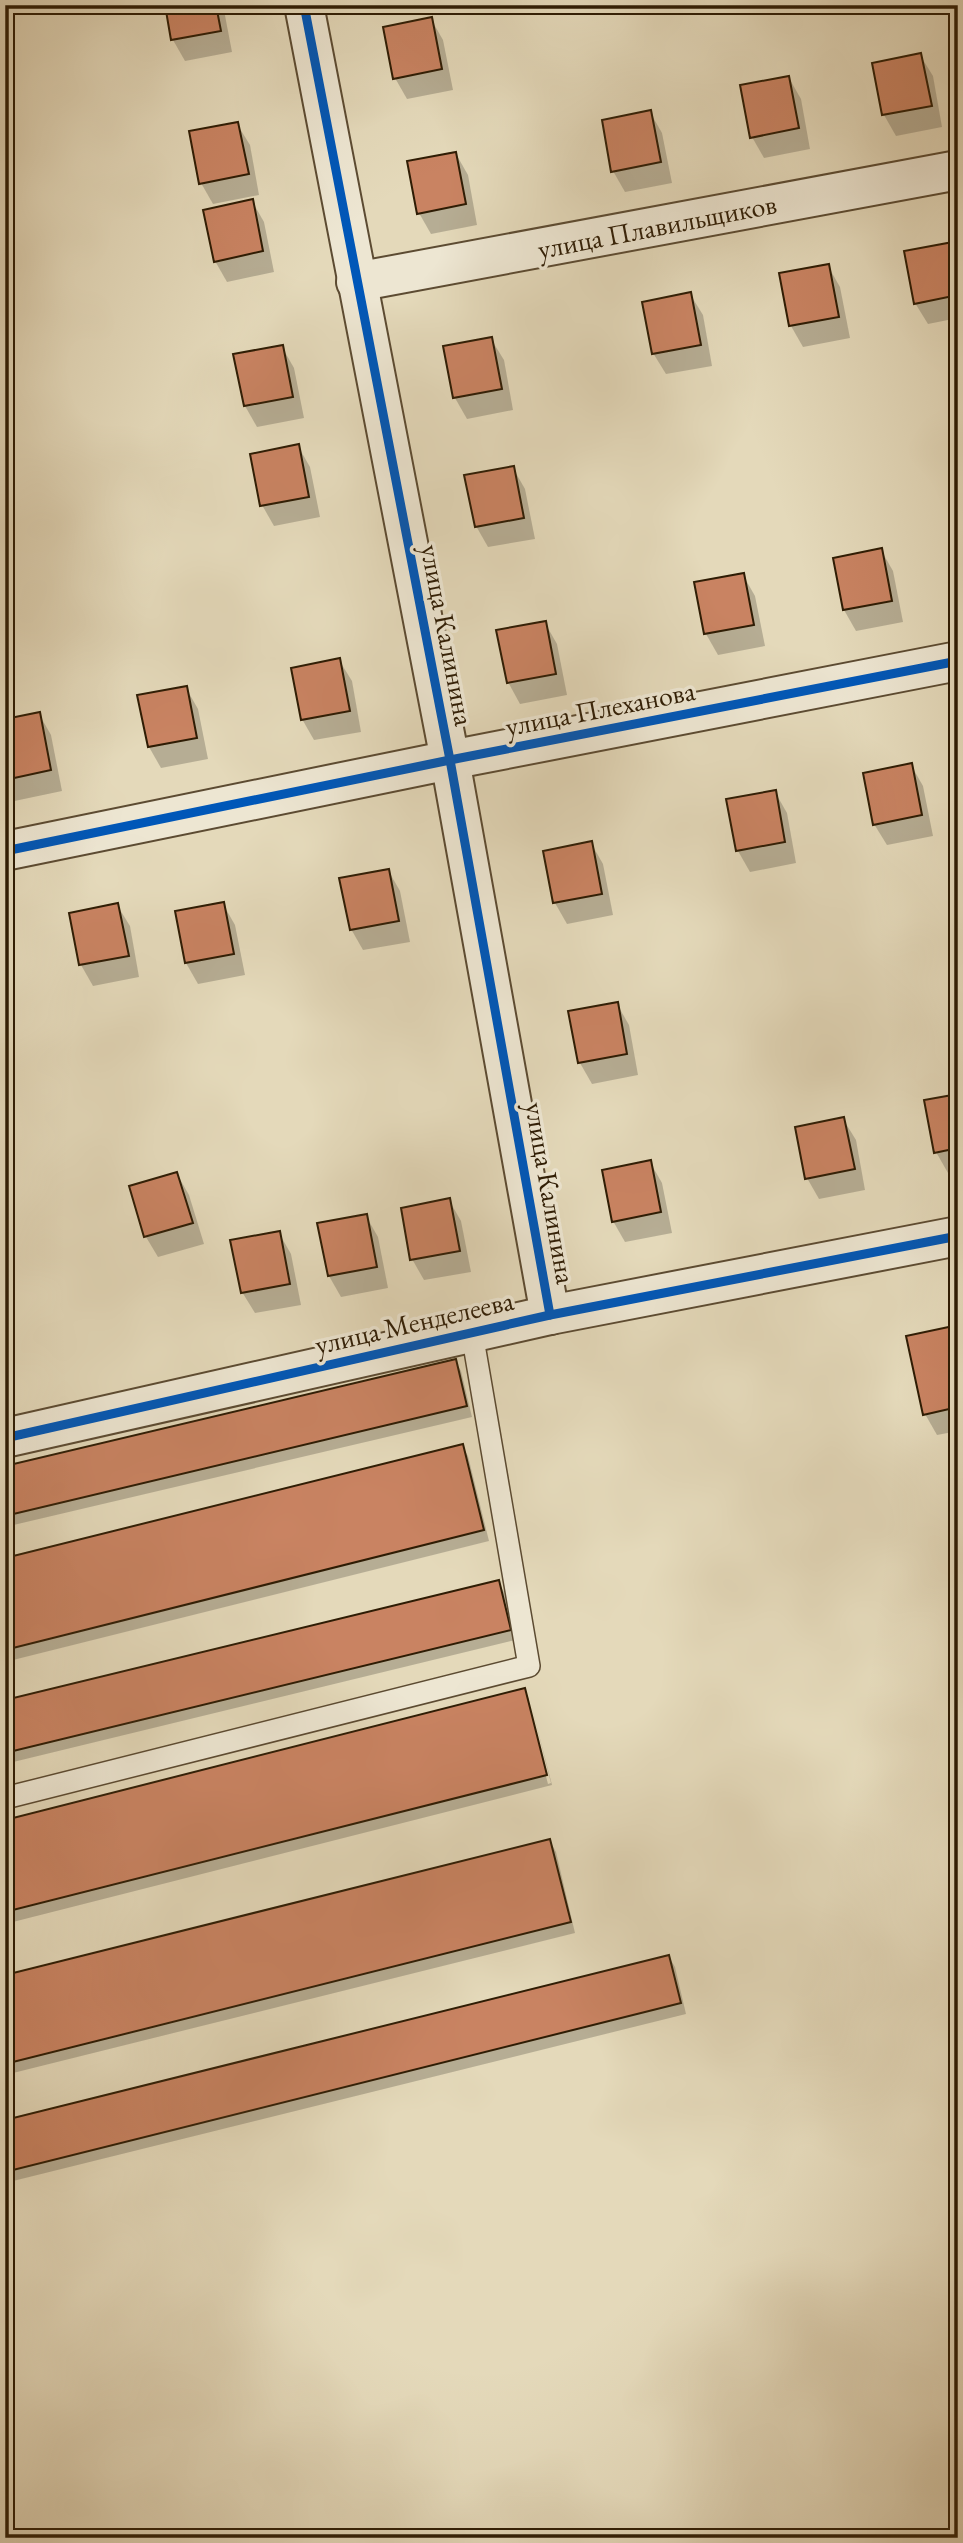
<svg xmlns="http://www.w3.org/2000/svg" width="963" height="2543" font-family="'EB Garamond',serif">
<rect width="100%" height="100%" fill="#e4d9ba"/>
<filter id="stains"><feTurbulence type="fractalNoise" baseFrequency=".00286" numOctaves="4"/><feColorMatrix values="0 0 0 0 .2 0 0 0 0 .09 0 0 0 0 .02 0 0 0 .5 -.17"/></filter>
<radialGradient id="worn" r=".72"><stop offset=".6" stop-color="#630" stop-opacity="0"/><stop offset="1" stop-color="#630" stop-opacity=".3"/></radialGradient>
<g fill="#0003">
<path d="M166 5H223L232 52 185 61 173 40Z"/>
<path d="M431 19 443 40 453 90 407 99 395 78Z"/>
<path d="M920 55 933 76 942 127 896 136 884 115 874 64Z"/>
<path d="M789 78 801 99 810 149 764 158 752 137Z"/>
<path d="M650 112 662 133 672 183 625 192 613 171Z"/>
<path d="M237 124 250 145 259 195 213 204 201 183Z"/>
<path d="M456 154 468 175 477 225 431 234 419 213Z"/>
<path d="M252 201 264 222 274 272 227 282 215 261Z"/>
<path d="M952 244 958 253V318L928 324 915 303Z"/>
<path d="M828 266 840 287 850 338 803 347 791 326Z"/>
<path d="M690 294 703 315 712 366 666 374 653 353Z"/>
<path d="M491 339 504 360 513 410 467 419 455 398 445 348Z"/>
<path d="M282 347 294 368 304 418 257 427 245 406Z"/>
<path d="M298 446 310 467 320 517 274 526 262 505Z"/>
<path d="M513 468 525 489 535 539 488 547 476 526Z"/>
<path d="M881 550 893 571 903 622 856 631 844 610Z"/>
<path d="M743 575 755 596 765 646 718 655 706 634 696 584Z"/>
<path d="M545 623 557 644 567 695 520 704 508 682Z"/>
<path d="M339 660 352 681 361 732 314 740 302 719Z"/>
<path d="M186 688 198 709 208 759 161 768 149 747Z"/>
<path d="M39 714 51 735 62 791 5 803V721Z"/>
<path d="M911 765 923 786 933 836 887 845 874 824Z"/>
<path d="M775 792 787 813 796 863 750 872 738 851 728 801Z"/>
<path d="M591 843 603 864 613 915 567 924 555 903Z"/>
<path d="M388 870 400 891 410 942 363 950 351 929Z"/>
<path d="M223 904 235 925 245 975 198 984 186 963 177 913Z"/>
<path d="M117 905 130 926 139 977 93 986 81 965 71 914Z"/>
<path d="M617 1004 629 1025 638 1075 592 1084 580 1063 570 1013Z"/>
<path d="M958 1095V1171L948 1173 936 1152Z"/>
<path d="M843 1119 856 1140 865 1190 819 1199 807 1178Z"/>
<path d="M650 1162 662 1183 672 1233 625 1242 613 1221Z"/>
<path d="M177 1174 189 1195 204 1244 158 1257 146 1237 132 1187Z"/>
<path d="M449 1200 461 1221 471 1272 424 1280 412 1259Z"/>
<path d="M366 1216 378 1237 388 1288 341 1297 329 1276Z"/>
<path d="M279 1233 291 1254 301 1305 255 1313 242 1292Z"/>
<path d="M958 1326V1431L937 1435 925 1414Z"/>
<path d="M455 1361 461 1371 472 1417 5 1527V1467Z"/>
<path d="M462 1446 468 1456 489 1541 5 1662V1560Z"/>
<path d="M498 1582 504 1592 515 1640 5 1764V1702Z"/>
<path d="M524 1690 529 1699H526L548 1784 551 1783 530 1700 552 1785 5 1924V1822Z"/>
<path d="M550 1841 556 1852 575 1933 5 2075V1977Z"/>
<path d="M669 1957 675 1967 686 2014 5 2183V2122Z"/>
</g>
<g fill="#c98362" stroke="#2e1c04" stroke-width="2">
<path d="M165 5H216L221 31 171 40Z"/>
<path d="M432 17 442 69 393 79 383 27Z"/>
<path d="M921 53 932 106 882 115 872 63Z"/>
<path d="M789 76 799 128 750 138 740 85Z"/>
<path d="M651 110 661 162 611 172 602 120Z"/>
<path d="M238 122 249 174 199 184 189 131Z"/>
<path d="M456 152 466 204 417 214 407 161Z"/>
<path d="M253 199 263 251 214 262 203 210Z"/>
<path d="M953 242 958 265V295L914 304 904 251Z"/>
<path d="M829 264 839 317 789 326 779 273Z"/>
<path d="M691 292 701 345 652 354 642 302Z"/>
<path d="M492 337 502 389 453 398 443 346Z"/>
<path d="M283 345 293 397 244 406 233 354Z"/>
<path d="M299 444 309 497 260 506 250 454Z"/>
<path d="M514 466 524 518 475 527 464 475Z"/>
<path d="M882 548 892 601 843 610 833 558Z"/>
<path d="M744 573 754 625 704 634 694 582Z"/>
<path d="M546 621 556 674 507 683 496 630Z"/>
<path d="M340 658 350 711 301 720 291 668Z"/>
<path d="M187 686 197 738 148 747 137 695Z"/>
<path d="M40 712 51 770 5 780V719Z"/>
<path d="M912 763 922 815 873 825 863 773Z"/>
<path d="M776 790 785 842 736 851 726 799Z"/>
<path d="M592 841 602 894 553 903 543 851Z"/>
<path d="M389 869 399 921 350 930 339 878Z"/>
<path d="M224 902 234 954 185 963 175 911Z"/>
<path d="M118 903 129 956 79 965 69 913Z"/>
<path d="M618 1002 627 1054 578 1063 568 1011Z"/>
<path d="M958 1094V1148L934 1153 924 1100Z"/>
<path d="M844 1117 855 1169 805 1179 795 1127Z"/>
<path d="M651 1160 661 1212 612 1222 602 1170Z"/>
<path d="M177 1172 193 1223 144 1237 129 1186Z"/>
<path d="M450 1198 460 1251 410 1260 401 1208Z"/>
<path d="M367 1214 377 1267 328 1276 317 1223Z"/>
<path d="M280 1231 290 1284 241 1293 230 1240Z"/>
<path d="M958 1325V1407L923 1415 906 1336Z"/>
<path d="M456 1359 467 1406 5 1516V1466Z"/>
<path d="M463 1444 484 1530 5 1650V1558Z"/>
<path d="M499 1580 511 1630 5 1753V1700Z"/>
<path d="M525 1688 547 1775 5 1912V1820Z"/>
<path d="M550 1839 571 1922 5 2064V1975Z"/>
<path d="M669 1955 681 2003 5 2172V2120Z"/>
</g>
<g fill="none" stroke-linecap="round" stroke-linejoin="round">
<g stroke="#5c4b32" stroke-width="24">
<path id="service" d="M5 1798 529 1666 472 1333"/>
</g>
<g stroke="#5c4b32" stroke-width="42">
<g id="minor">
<path d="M304 5 450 760 550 1315"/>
<path d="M356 282 958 170"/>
<path d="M5 851 450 760 958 661"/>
<path d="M5 1438 550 1315 958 1236"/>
</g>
</g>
<use href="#service" stroke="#ede6d2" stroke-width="21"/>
<use href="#minor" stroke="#ede6d2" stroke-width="38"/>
<g stroke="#ede6d2" stroke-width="13">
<g id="cycleway">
<path d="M304 5 450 760 550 1315"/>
<path d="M5 851 450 760 958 661"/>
<path d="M5 1438 550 1315 958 1236"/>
</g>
</g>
<use href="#cycleway" stroke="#0057b8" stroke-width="9"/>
</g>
<g text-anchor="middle" stroke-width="7" stroke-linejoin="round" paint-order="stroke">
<g font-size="28" fill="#2e1c04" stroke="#ede6d2">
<text transform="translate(657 226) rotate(-11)" y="10">улица Плавильщиков</text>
<text transform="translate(448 635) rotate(79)" y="10">улица Калинина</text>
<text transform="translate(600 708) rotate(-11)" y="10">улица Плеханова</text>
<text transform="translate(551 1193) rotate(80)" y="10">улица Калинина</text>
<text transform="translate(414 1322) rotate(-13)" y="10">улица Менделеева</text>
</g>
</g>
<rect width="963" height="2543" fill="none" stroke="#e4d9ba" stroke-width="28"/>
<rect x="7" y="7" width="949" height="2529" fill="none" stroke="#2e1c04" stroke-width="3.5"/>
<rect x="14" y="14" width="935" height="2515" fill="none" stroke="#2e1c04" stroke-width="2"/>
<rect width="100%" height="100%" filter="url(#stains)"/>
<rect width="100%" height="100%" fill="url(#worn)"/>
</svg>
